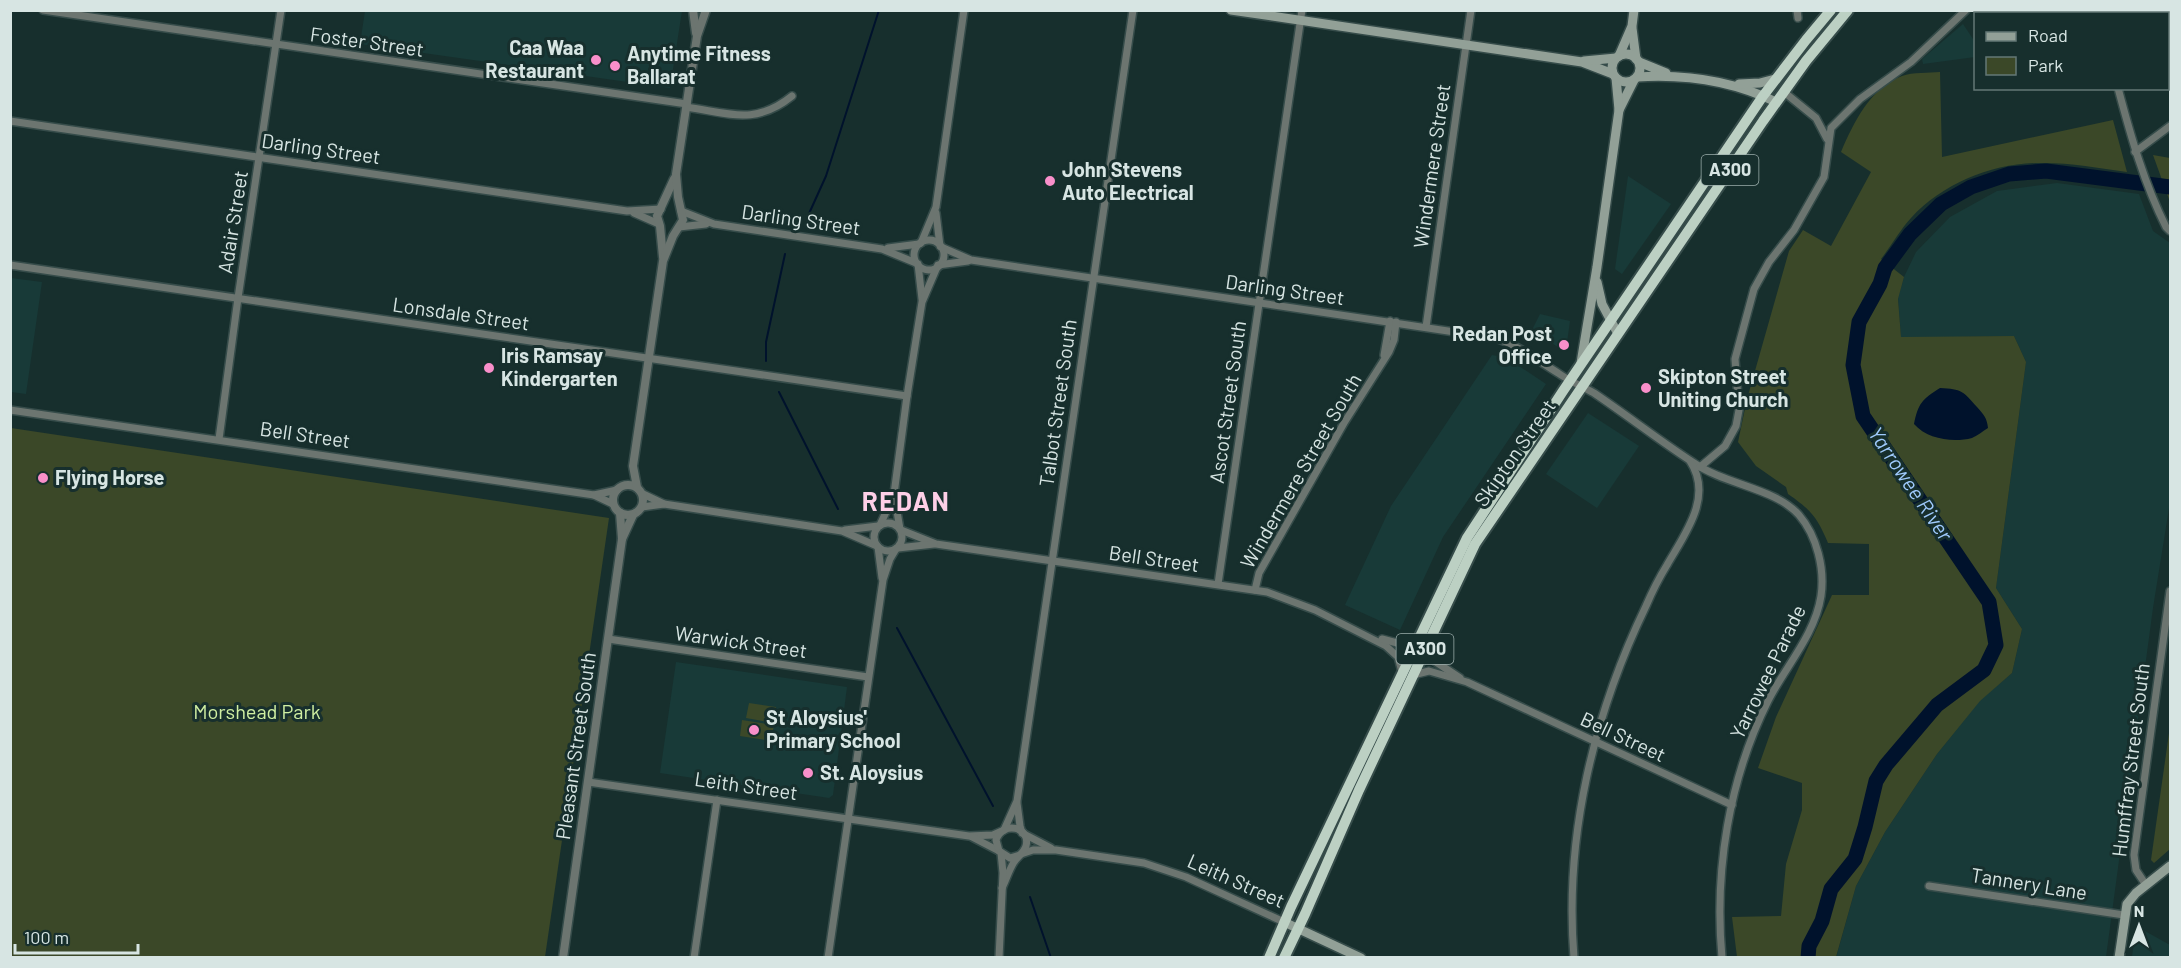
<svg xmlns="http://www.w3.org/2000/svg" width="2181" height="968" font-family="Barlow,sans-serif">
<rect width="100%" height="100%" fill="#172f2d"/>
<g fill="#183a38">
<path d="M365 11V10L682 11 670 88 360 44Z"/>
<path d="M1963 24 1975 42V57L1923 64 1922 59Z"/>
<path d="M1628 176 1671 204 1622 274 1615 269Z"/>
<path d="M2057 183 2139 194 2153 231 2170 243V502L2153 608 2106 957 1836 958 1856 886 1885 832 1937 754 1980 700 2012 673 2022 629 1996 588 2026 362 2014 336 1901 338 1898 298 1904 277 1916 252 1950 217 1997 191Z"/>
<path d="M11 278 42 282 26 394 11 392Z"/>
<path d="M1540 314 1570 321 1566 350 1564 351 1532 330Z"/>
<path d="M1492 355 1507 358 1546 384 1443 537 1400 630 1345 605 1391 506Z"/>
<path d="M1588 413 1639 446 1597 508 1546 474Z"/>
<path d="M676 662 847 687 833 795 829 798 660 773Z"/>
<path d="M2136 926 2170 945V957H2132Z"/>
</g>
<g fill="#3b4828">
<path d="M1940 72 1942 157 2113 120 2127 172C2099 168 2071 163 2044 163 1996 162 1944 182 1911 218 1900 230 1891 246 1881 259L1904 277 1898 299 1901 337 2014 336 2026 362 1996 588 2022 629 2012 673 1980 701 1937 754 1885 832 1856 886 1836 957H1737L1732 917 1781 916 1786 864 1802 810V783L1758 768 1776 717 1832 595H1869V544L1828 543C1817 517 1811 510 1788 494L1786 487 1756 466 1738 442 1747 399 1789 251 1803 230 1831 246 1871 172 1841 152C1854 122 1870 88 1902 76 1913 72 1929 73 1940 72Z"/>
<path d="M2153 155 2170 158V202Z"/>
<path d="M11 428 609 518 545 957H11Z"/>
<path d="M749 703 776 707 773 723 746 718Z"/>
<path d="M742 720 774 725 771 741 740 736Z"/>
<path d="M2170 726V849L2154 863 2151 860Z"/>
</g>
<path fill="#00122c" d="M1940 388C1962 389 1963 391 1977 407 1984 415 1987 418 1988 428 1983 431 1977 436 1972 438 1953 443 1927 439 1914 424 1918 404 1922 399 1940 388Z"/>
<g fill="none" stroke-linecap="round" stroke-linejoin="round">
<g stroke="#00122c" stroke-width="2">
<path d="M807 218 826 176 879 10"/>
<path d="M766 361V342L785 254"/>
<path d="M779 392 838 509"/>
<path d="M897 628 993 806"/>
<path d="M1030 897 1051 958"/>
</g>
<path stroke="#00122c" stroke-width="15" d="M1808 958 1809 946 1822 921 1831 889 1855 859 1865 827 1876 781 1886 765 1937 705 1984 670 1996 645 1989 602 1863 416 1853 365 1859 322 1880 284 1885 268 1910 234 1941 204 1971 187 2009 174 2046 171 2170 187"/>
<g stroke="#364c4a" stroke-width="10">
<g id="minor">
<path d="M43 10 687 104"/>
<path d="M1797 10 1798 18"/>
<path d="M2098 10V14"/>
<path d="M2134 10 2135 14"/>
<path d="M2168 59 2170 64"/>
<path d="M2118 88C2131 137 2144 183 2166 227L2170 231"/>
<path d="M1784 92 1816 118 1827 139"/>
<path d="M686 107C729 113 755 126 792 96"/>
<path d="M10 121 627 211 661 209"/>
<path d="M2135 152 2170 126"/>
<path d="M681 211 714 224 882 249 916 263"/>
<path d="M634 213 659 224"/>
<path d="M936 213 940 246"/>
<path d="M679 227 706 224"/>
<circle cx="929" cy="255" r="15"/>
<path d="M921 243 936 207 964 10"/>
<path d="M941 247 971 260 1495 338C1518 345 1537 360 1558 373 1569 381 1582 386 1594 393 1628 416 1660 441 1694 463 1726 485 1775 488 1799 515 1817 536 1825 569 1821 596 1815 635 1785 667 1768 701 1729 779 1714 871 1722 958"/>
<path d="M888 248 919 244"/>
<path d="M918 264 922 299"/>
<path d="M10 265 907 396"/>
<path d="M938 265 968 261"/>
<path d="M1426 327 1471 10"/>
<path d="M1384 355 1390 321"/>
<path d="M10 410 594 495 613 504"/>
<path d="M219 439 238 298 281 10"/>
<path d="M1700 467 1725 446 1736 426 1739 410 1735 359 1754 289 1769 262 1794 230 1824 177 1831 128 1860 99 1911 62 1966 10"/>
<path d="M643 494 664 504 842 531 877 546"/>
<path d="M594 495 617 490"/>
<path d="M642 507 664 504"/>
<circle cx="888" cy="537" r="14"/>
<path d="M880 525 893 497"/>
<path d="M900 529 894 494 907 396 922 302 937 267"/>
<path d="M845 530 878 526"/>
<path d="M901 530 936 544 1267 592 1315 610 1386 646 1398 657 1402 672"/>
<path d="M878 547 882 578"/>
<path d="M898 548 934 544"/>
<path d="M1218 584 1302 10"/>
<path d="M1255 590 1259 573 1344 423 1389 352 1394 340 1396 322"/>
<path d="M608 639 868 677"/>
<path d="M1382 639 1401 644 1418 639"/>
<path d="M1428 644 1433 660 1460 678"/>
<path d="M1413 675 1429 671 1467 682 1732 805"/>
<path d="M588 782 969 836 993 835 1002 831"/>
<path d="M1017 803 1020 826 1022 833"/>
<path d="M1004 830 1017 801 1133 10"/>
<path d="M1024 834 1051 848"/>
<path d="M972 837 999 851"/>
<path d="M1021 854 1033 850H1056L1144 863 1186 877 1284 922"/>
<path d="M2146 885 2136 870 2134 855 2170 591"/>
<path d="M1929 886 2124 915"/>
<path d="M1002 888C1006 880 1009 870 1014 862 1018 856 1024 853 1026 846 1031 827 1003 820 996 840L999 851 1010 858 1020 855"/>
<path d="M694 958 717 800"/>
<path d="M828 958 883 580 890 559 896 549"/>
<path d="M999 958 1003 873 1001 853"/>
<path d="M1574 958C1564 836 1594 714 1646 606 1652 592 1659 578 1667 565 1684 535 1714 497 1690 461"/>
</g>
</g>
<g stroke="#364c4a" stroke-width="11">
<g id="tertiary">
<path d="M693 10 696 33"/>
<path d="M663 257 660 226 657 216 674 179"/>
<circle cx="628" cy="500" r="15"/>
<path d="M637 487 633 466 663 261 673 236 683 220 678 197 676 174 697 36 706 10"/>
<path d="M622 539 633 515"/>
<path d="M563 958 622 539 620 513"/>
</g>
</g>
<g stroke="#364c4a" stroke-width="12">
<g id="secondary">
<path d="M1231 10 1582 62 1613 74"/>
<path d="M1632 28 1636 59"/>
<circle cx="1626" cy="68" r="14"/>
<path d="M1619 56 1632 26 1634 10"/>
<path d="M1584 61 1616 58"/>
<path d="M1639 62 1666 73"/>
<path d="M1637 77C1685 74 1733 81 1776 102"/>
<path d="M1739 84 1760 83 1775 79"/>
<path d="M1619 110 1634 80"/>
<path d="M1597 282 1602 304 1618 334"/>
<path d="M1581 363 1597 267 1619 110 1616 78"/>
<path d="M1284 922 1361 958"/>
<path d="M2119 958 2127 904 2136 893 2170 866"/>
</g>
</g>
<g stroke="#364c4a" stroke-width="14">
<g id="trunk">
<path d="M1269 958 1291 907 1467 538 1563 391 1763 96 1806 40 1831 10"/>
<path d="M1284 958 1305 914 1359 790 1475 544 1763 121 1806 61 1848 10"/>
</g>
</g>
<use href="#minor" stroke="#6c7570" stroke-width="7"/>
<use href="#tertiary" stroke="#6c7570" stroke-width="8"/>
<use href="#secondary" stroke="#92a097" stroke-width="9"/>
<use href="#trunk" stroke="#bcd0c3" stroke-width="10"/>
</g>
<g fill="#f98fca" stroke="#172f2d" stroke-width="2">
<circle cx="596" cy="60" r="6"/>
<circle cx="615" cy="66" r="6"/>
<circle cx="1050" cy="181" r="6"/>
<circle cx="1564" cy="345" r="6"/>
<circle cx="489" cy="368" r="6"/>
<circle cx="1646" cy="388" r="6"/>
<circle cx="43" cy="478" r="6"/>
<circle cx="754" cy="730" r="6"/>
<circle cx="808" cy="773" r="6"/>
</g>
<g text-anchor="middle" stroke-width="6" stroke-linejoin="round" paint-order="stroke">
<g fill="#172f2d" stroke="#9daeac" stroke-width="1.5">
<rect x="1701.5" y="155" width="57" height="30" rx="4.5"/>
<rect x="1396.5" y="634" width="57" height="30" rx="4.5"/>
</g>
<g font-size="18" font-weight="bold" fill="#d7e5e3">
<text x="1730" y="176">A300</text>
<text x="1425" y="655">A300</text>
</g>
<g font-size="20" fill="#d7e5e3" stroke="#172f2d">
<text transform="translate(367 42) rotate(8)" y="7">Foster Street</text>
<text transform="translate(321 149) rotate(8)" y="7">Darling Street</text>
<text transform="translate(1432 166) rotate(-82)" y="7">Windermere Street</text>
<text transform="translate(801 220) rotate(8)" y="7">Darling Street</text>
<text transform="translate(233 222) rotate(-81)" y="7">Adair Street</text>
<text transform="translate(1285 290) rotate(8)" y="7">Darling Street</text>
<text transform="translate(461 314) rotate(8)" y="7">Lonsdale Street</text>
<text transform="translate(1228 402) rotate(-82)" y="7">Ascot Street South</text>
<text transform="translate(1058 403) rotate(-82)" y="7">Talbot Street South</text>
<text transform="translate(305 435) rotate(8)" y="7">Bell Street</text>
<text transform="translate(1515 453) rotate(-55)" y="7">Skipton Street</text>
<text transform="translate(1301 471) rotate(-60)" y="7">Windermere Street South</text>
<text transform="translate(1154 559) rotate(8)" y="7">Bell Street</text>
<text transform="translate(741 642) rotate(8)" y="7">Warwick Street</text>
<text transform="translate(1768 672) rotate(-64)" y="7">Yarrowee Parade</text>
<text transform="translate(1623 737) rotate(25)" y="7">Bell Street</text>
<text transform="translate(576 746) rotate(-82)" y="7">Pleasant Street South</text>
<text transform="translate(2131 760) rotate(-83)" y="7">Humffray Street South</text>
<text transform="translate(746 786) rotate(8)" y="7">Leith Street</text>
<text transform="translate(1236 881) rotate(24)" y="7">Leith Street</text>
<text transform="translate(2029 884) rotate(9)" y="7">Tannery Lane</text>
</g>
<g font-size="20" font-weight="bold" fill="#d7e5e3" stroke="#172f2d" text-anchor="start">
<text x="584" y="55" text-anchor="end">Caa Waa<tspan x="584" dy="23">Restaurant</tspan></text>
<text x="627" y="61">Anytime Fitness<tspan x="627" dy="23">Ballarat</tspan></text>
<text x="1062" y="177">John Stevens<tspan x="1062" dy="23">Auto Electrical</tspan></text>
<text x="1552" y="341" text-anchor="end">Redan Post<tspan x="1552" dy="23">Office</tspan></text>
<text x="501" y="363">Iris Ramsay<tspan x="501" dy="23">Kindergarten</tspan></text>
<text x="1658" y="384">Skipton Street<tspan x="1658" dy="23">Uniting Church</tspan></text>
<text x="55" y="485">Flying Horse</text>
<text x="766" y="725">St Aloysius'<tspan x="766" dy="23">Primary School</tspan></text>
<text x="820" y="780">St. Aloysius</text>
</g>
<g font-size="20" fill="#d0efa2" stroke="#172f2d">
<text x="257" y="719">Morshead Park</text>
</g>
<g font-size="21" font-style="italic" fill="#9fcafc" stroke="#172f2d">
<text transform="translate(1910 484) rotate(56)" y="7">Yarrowee River</text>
</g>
<g font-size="26" font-weight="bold" letter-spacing="1.5" fill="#fecfe7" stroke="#172f2d">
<text x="906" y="511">REDAN</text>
</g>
</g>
<rect width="2181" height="968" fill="none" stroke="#d7e5e3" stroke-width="24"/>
<rect x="1974" y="12" width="195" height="78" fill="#172f2d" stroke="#647876" stroke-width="1.5"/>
<rect x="1986" y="32" width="30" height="9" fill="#92a097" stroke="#647876" stroke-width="1.5"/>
<text x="2028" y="42" font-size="18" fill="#d7e5e3">Road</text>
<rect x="1986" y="57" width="30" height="18" fill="#3b4828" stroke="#647876" stroke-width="1.5"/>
<text x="2028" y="72" font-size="18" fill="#d7e5e3">Park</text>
<g transform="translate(2139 926)" stroke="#172f2d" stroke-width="4.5" paint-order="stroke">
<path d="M0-4.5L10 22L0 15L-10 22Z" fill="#d7e5e3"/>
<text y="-9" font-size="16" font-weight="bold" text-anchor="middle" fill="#d7e5e3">N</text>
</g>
<path d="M15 944v9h123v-9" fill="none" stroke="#d7e5e3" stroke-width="3"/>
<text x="24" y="944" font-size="18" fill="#d7e5e3" stroke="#172f2d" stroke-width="4.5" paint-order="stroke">100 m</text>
</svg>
